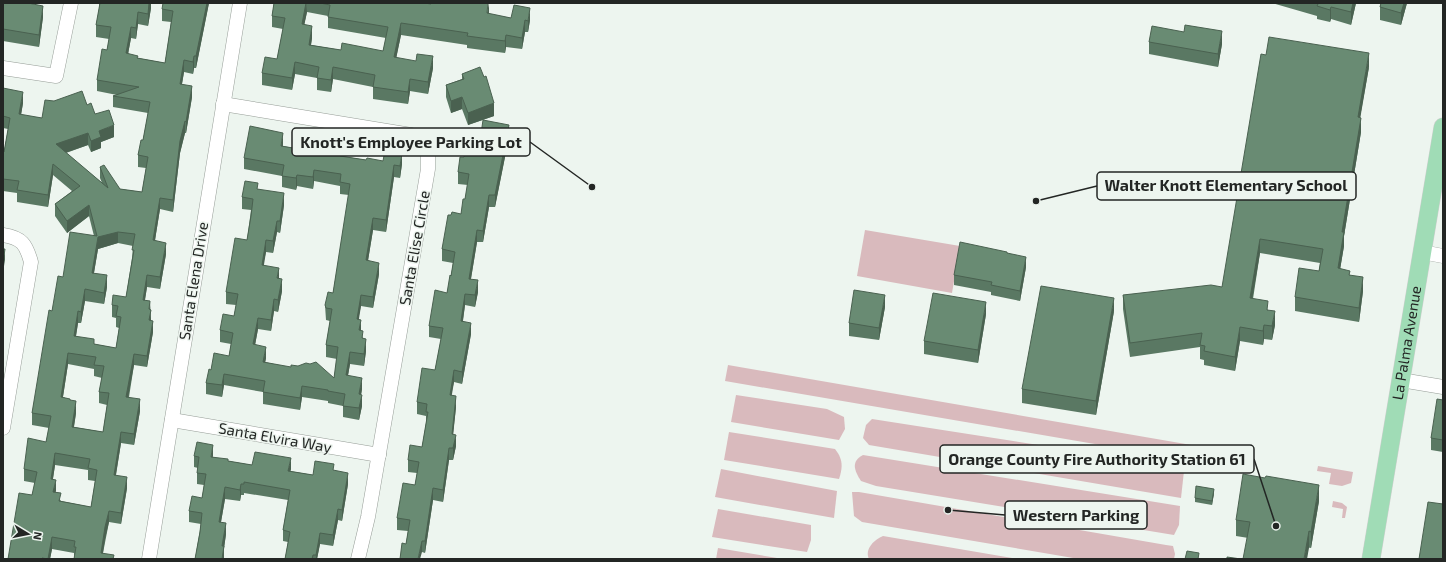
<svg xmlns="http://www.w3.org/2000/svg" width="1446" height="562" font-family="'Exo 2',sans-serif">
<rect width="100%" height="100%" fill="#edf5ef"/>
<g fill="#d9babd">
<path d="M865 230 960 246 952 293 857 276Z"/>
<path d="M728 365 1203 447 1200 462 725 381Z"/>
<path d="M736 395 827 409 844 417 845 429 839 440 731 422Z"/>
<path d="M872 419 1180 467 1184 471 1181 498 869 445 863 438 866 425Z"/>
<path d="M729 432 835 449C843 459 843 467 839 479L724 460Z"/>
<path d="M863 455 1180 506 1179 525 1174 535 876 486 861 481C855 471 850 462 863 455Z"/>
<path d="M1318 466 1353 472 1351 483 1342 486 1329 484 1331 473 1317 471Z"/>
<path d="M721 469 837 491 834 518 715 497Z"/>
<path d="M852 492H859L1166 545 1173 546 1175 554 1174 559H1079L862 522 854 516Z"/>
<path d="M1333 501 1342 503 1347 507 1345 518H1342L1343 509 1332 507Z"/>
<path d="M718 509 811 525V540L807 552 712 537Z"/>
<path d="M883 536 1018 559H869C864 549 875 539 883 536Z"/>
<path d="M718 548 783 559H716Z"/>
</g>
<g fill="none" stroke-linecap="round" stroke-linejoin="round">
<g stroke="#969d97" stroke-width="15">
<g id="minor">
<path d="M3 68 56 76 71 3"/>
<path d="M223 104 411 135 428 142V169L368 517 358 559"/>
<path d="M3 235C22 238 26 244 31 262L3 428"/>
<path d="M1422 252 1443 256"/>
<path d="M1401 380 1443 387"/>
<path d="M172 420 379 455"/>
<path d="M149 559 240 3"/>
</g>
</g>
<g stroke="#cfcfcf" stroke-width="19">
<g id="major">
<path id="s1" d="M1371 559 1443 127"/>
</g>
</g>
<use href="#minor" stroke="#fff" stroke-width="14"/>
<use href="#major" stroke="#a0dcb6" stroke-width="18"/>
</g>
<g fill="#5a7863" fill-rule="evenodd">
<path d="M3 3H30L43 17 39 47 3 41Z"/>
<path d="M99 3H151V8L148 26 138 24 136 39 131 38 128 54 138 58 165 63 171 22 162 21V9L209 3 196 68H194L193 74 184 72 182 84 192 97 186 133H185L180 153 173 212 160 209 156 234 155 241 166 254 160 289 147 287 145 300 150 309 151 321 153 332 147 367 134 365 129 397 140 411 134 445 121 443 116 475 127 488 121 524 109 522 103 553 114 559H74V553L52 549 50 559H8L32 495 35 483 24 481V469L46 442 49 428 32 425V413L52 311 63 277 94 236 89 216 67 233 55 216V204L72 191 53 175 48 207 17 202V193L3 191V153L4 152 8 129 3 128V88L23 103 21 115 42 118 54 101 87 105 114 137 101 142V148L91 152 88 145 66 153 102 183 100 178V167L120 189 142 192 146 168 138 167V155L143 140 148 113 113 107V96L117 95 97 91V80L107 50 109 39 96 37V25L99 9ZM118 243 133 246 132 258 126 297 112 305V317L116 318V327L119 328 116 348 94 344 76 336 78 323H81L85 301 104 304 107 287 94 273 98 249ZM68 364 94 369V376L102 378 99 392V403L107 405 103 432 74 427 76 413 70 400 63 397ZM55 465 88 470V480L95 481 91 507 61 501 55 493 53 479Z"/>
<path d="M274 3H424L511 18 530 20 528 32H525L522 49 506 47 505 53 467 48V45L401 35 396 58 433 68 428 94 410 91 408 104 373 99V87L333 79 331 92 317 90V78L295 74 292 90 262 85V73L277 59 283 29 272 27V16ZM307 12 328 16V28L386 38 383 51 341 50 311 45 312 38 304 25Z"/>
<path d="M1272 3H1356L1351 25 1331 19 1330 22 1317 19V16Z"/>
<path d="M1381 3H1407L1401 25 1380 20V7Z"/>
<path d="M1149 42 1222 44 1218 67 1149 54Z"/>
<path d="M1369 67 1360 117 1361 132 1344 236V246L1340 269 1350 275 1363 291 1359 322 1295 311V297L1319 271 1320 263 1260 253 1253 299 1268 310 1275 325 1272 340 1264 339 1263 345 1240 341 1235 371 1204 365V360L1200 359V347L1130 357 1123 309V295L1222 287Z"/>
<path d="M462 74 484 77 494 116 468 125 462 109 451 113 446 97V85L462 79Z"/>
<path d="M509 137 495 207H489L483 242H477L471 279 478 292 475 307 465 305 463 321 471 334 462 384 454 382 451 395 456 407 453 434 456 446 453 460H449L443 502 433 500 425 553 422 552 406 544 408 531 397 530V518L415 485 417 473 408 472V460L422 447 426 423V416L417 414V402L435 370 441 339 429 337V326L447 293 451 276 453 263 442 261V249L451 215 461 214 465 199 468 185 458 184V172L464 157 480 141Z"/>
<path d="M283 144V146L305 150 343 154 342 156 366 160 402 164 400 178 394 177 386 232 373 230 368 261 379 274 373 308 361 306 358 319 366 351 364 366 350 364 348 375 362 389 361 395 362 406 359 420 343 417V406L328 403V401L302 397 300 410 263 404V392L224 385 222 397 206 394V383L211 370 229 356 231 344 220 342V330L234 316 236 305 226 304V292L247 240 251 210 242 209V197L258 189 284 205 280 233 277 232 273 253 266 252 263 265 279 279 282 291 278 312 274 311 271 331 258 329 255 345 266 358 265 362 334 378 337 359 326 357V345L330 321 326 320 325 305 333 293 349 195 340 194V186L314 181 313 189 297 186 296 190 282 187V176L244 169V158Z"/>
<path d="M1007 253 1026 267 1020 301 991 295V292L954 285V275Z"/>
<path d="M885 307 879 340 849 336V323Z"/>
<path d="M1114 311 1096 415 1022 403V389Z"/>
<path d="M986 314 978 363 924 354V341Z"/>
<path d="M1443 400V452L1431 450V438Z"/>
<path d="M194 456 213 457 228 461 252 465 291 469 290 471 313 475 334 471 348 484 342 521 338 520 333 546 320 544 317 559H285L288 542 283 541V530L288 500 244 493V495H241L240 501 225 499 221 522 226 534 224 548V559H195L201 524 189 522V511L202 498 204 485 197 484V473L198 468 194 467Z"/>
<path d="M1214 493 1212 505 1195 502V498Z"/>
<path d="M1319 501 1311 548 1236 536V520Z"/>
</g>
<g fill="#4a6150">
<path d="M149 3H151V8L148 26V14Z"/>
<path d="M207 3H209L196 68V56Z"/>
<path d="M306 3 307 12 302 36V24Z"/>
<path d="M489 3V13L487 25V13Z"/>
<path d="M1353 3H1356L1351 25V12Z"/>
<path d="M1404 3H1407L1401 25V13Z"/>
<path d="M43 6V17L39 47V35Z"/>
<path d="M1331 7V19L1330 22V10Z"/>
<path d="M530 8V20L528 32V21Z"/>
<path d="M138 12V24L136 39V28Z"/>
<path d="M525 20V32L522 49V38Z"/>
<path d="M401 23V35L394 69V57Z"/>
<path d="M312 26V38L309 57V45Z"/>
<path d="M131 27V38L126 65V53Z"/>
<path d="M1222 31V44L1218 67V54Z"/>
<path d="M506 35V47L505 53V41Z"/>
<path d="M1369 53V67L1358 131V117Z"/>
<path d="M194 56V68L193 74V62Z"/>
<path d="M433 56V68L428 94V82Z"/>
<path d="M184 60V72L180 95V84Z"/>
<path d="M295 62V74L292 90V78Z"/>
<path d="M333 67V79L331 92V80Z"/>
<path d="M410 79V91L408 104V92Z"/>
<path d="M192 86V97L186 133V122Z"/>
<path d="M23 92V103L19 126V114Z"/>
<path d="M462 97V109L451 113V101Z"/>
<path d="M494 103V116L468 125V113Z"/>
<path d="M1361 118V132L1344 236V246L1338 282V268L1342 232Z"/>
<path d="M185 121V133L180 153 173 212V200L180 141Z"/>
<path d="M114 125V137L101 142V148L91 152V141L99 131Z"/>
<path d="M509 125V137L495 207V195Z"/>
<path d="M88 133V145L56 156V144Z"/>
<path d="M283 133V144L281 157V146Z"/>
<path d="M343 143V154L340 167V156Z"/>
<path d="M402 153V164L400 178V166Z"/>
<path d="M53 164V175L48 207V195Z"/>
<path d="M394 165V177L386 232V220Z"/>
<path d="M314 170V181L313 189V177Z"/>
<path d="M297 175V186L296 190V178Z"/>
<path d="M284 193V205L280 233V221Z"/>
<path d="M489 195V207L483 242V231Z"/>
<path d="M160 198V209L153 252V240Z"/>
<path d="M89 205V216L67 233V221Z"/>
<path d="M373 218V230L366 272V260Z"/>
<path d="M277 221V232L273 253V241Z"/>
<path d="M477 230V242L469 290V279Z"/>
<path d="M118 232V243L98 249 92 284V273L98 237Z"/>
<path d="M1260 239V253L1250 312V298Z"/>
<path d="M266 240V252L262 277V265Z"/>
<path d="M166 243V254L160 289V277Z"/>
<path d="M5 249V260L3 272V262Z"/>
<path d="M1026 257V267L1020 301V291Z"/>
<path d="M379 263V274L373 308V297Z"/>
<path d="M279 268V280L277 278Z"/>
<path d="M107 275V287L104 304V293Z"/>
<path d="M147 275V287L143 311V300Z"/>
<path d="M1363 277V291L1359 322V308Z"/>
<path d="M282 279V291L278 312V300Z"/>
<path d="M478 280V292L475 307V295Z"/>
<path d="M85 289V301L81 323V312Z"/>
<path d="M465 294V305L461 333V321Z"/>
<path d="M361 295V306L357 331V319Z"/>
<path d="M885 295V307L879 340V328Z"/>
<path d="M1114 298V311L1096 415V401Z"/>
<path d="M274 299V311L271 331V320Z"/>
<path d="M150 301 151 321 149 332V309Z"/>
<path d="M986 302V314L978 363V350Z"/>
<path d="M78 311V323L74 348V336Z"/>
<path d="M1275 311V325L1272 340V326Z"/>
<path d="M258 318V329L253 356V344Z"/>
<path d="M361 320V331L359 330Z"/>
<path d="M153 321V332L147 367V356Z"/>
<path d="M471 323V334L462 384V372Z"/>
<path d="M1264 325V339L1263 345V331Z"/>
<path d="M1240 327V341L1235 371V357Z"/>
<path d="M366 339V351L364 366V354Z"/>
<path d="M266 347V358L263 374V362Z"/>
<path d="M350 352V364L346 387V375Z"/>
<path d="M68 353V364L61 409V397Z"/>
<path d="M134 354V365L126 408V397Z"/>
<path d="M454 370V382L450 406V395Z"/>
<path d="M224 374V385L222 397V385Z"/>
<path d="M362 378V389L359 406V394Z"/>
<path d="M302 386V397L300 410V398Z"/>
<path d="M362 395V406L359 420V408Z"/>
<path d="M456 396V407L452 446V434Z"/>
<path d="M140 399V411L134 445V434Z"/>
<path d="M76 401V413L72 438V427Z"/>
<path d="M121 432V443L114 486V475Z"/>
<path d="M456 435V446L453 460V448Z"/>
<path d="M213 445V456L211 468V457Z"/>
<path d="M449 448V460L443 502V490Z"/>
<path d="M55 453V465L51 491V479Z"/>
<path d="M291 458V469L288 482V471Z"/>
<path d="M348 473V484L342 521V510Z"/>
<path d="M127 477V488L121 524V513Z"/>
<path d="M56 480V491L53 504V492Z"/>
<path d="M241 484V495L240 501V490Z"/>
<path d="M1319 485V501L1311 548V532Z"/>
<path d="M225 487V499L219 533V522Z"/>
<path d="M433 488V500L425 553V541Z"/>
<path d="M1214 489V493L1212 505V501Z"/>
<path d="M338 509V520L333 546V535Z"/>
<path d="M109 511V522L105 539 102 559 101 553 105 527Z"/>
<path d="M226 523V534L224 548V559H222V546Z"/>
<path d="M1309 531V548L1307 559H1304Z"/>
<path d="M320 533V544L317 559H316V555Z"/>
<path d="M52 537V549L50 559H48Z"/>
<path d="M422 541V552L420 559H418Z"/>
</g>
<g fill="#698b73" stroke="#4a6150" fill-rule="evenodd">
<path d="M3 3H28L43 6 39 35 3 29Z"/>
<path d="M100 3H149L148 14 138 12 136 28 131 27 126 53 138 56 137 58 165 63 173 11 162 9 163 3H207L196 56H194L193 62 184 60 180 84 192 86 186 122 185 121 180 141 173 200 160 198 153 240 166 243 160 277 147 275 143 300 150 301 149 309 151 310 149 320 153 321 147 356 134 354 126 397 140 399 134 434 121 432 114 475 127 477 121 513 109 511 105 527 101 553 114 555 113 559H74L76 547H74L75 541 52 537 48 559 42 558 41 559H8L19 493 32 495 37 472 24 469 28 438 46 442 51 416 32 413 49 310 52 311 58 276 63 277 70 232 97 236 89 205 67 221 55 204 80 186 53 164 48 195 17 190 19 181 3 179V153L4 152 10 118 3 116V88L23 92 19 114 42 118 45 100 54 101 82 91 87 105 91 103 95 114 109 110 114 125 99 131 101 137 91 141 88 133 56 144 108 188 100 167 104 165 120 189 142 192 148 157 138 155 141 140H143L150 102 113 96 139 87 97 80 102 49 107 50 111 27 96 25ZM118 232 135 234 132 250H134L126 297 113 295 112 305 118 306 116 316 121 317 116 348 94 344V339L74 336 78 311 81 312 85 289 104 293 107 275 92 273 98 237ZM68 353 96 357 94 365 104 366 99 392 109 393 103 432 72 427 76 401 70 400V399L61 397ZM55 453 90 459 88 468 97 470 91 507 59 501 61 493 53 492 56 480 51 479Z"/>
<path d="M274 3H306L302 24 312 26 309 45 341 50 342 43 383 51 388 27 328 17 330 5 320 3H424L431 4V3H488L487 13 511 18 514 5 530 8 528 21 525 20 522 38 506 35 505 41 467 36 468 33 401 23 394 57 416 61 417 54 433 56 428 82 410 79 408 92 373 87 375 75 333 67 331 80 317 78 319 67 295 62 292 78 262 73 265 57 277 59 285 18 272 16Z"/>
<path d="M1315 3H1353L1351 12 1331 7 1330 10 1317 6 1318 4Z"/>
<path d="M1381 3H1404L1401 13 1380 7Z"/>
<path d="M1185 25 1222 31 1218 54 1149 42 1152 26 1184 32Z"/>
<path d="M1269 37 1369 53 1358 117 1361 118 1342 232H1344L1338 268 1350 271 1349 275 1363 277 1359 308 1295 297 1299 268 1319 271 1323 249 1260 239 1250 298 1268 301 1267 310 1275 311 1272 326 1264 325 1263 331 1240 327 1235 357 1204 351 1205 346 1200 345 1202 333 1130 343 1123 295 1211 285 1222 287 1261 54 1266 55Z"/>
<path d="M480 67 484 77 486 76 494 103 468 113 462 97 451 101 446 85 464 79 462 74Z"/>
<path d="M483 120 509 125 495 195H489L483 231 477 230 469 279 478 280 475 295 465 294 461 321 471 323 462 372 454 370 450 395 456 396 452 434 456 435 453 448H449L443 490 433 488 425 541H422L418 559H400L402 543 406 544 410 520 397 518 403 483 415 485 419 462 408 460 410 445 422 447 428 412H426L427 404 417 402 422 368 435 370 443 328 429 326 435 290 447 293 450 275 451 276 455 252 442 249 448 215H451L452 212 461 214 463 199H465L469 174 458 172 460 157H464L467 138 480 141Z"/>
<path d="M250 126 283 133 281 146 305 150 307 136 343 143 340 156 366 160 367 158 383 161 385 150 402 153 400 166 394 165 386 220 373 218 366 260 379 263 373 297 361 295 357 319 361 320 359 330 363 331 362 338 366 339 364 354 350 352 346 375 362 378 359 394 362 395 359 408 343 406 345 394 328 391V390L302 386 300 398 263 392 265 381 224 374 222 385 206 383 209 369 211 370 214 353 229 356 233 333 220 330 223 314 234 316 238 294 226 292 235 238 247 240 251 216 253 199 242 197 245 181 258 183 257 189 284 193 280 221H277L273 241 266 240 262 265 279 268 277 278 282 279 278 300 274 299 271 320 258 318 253 344 266 347 263 362 291 367V365L298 366 306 363 310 364 316 362 334 378 338 347 326 345 332 309 326 308 325 305 328 292 333 293 350 184 340 182 341 174 314 170 313 177 297 175 296 178 282 176 284 165 244 158Z"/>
<path d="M960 242 1007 252V253L1026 257 1020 291 991 285 992 282 954 275Z"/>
<path d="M3 249H5L3 262Z"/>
<path d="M1041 286 1114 298 1096 401 1022 389Z"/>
<path d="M854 290 885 295 879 328 849 323Z"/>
<path d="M933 293 986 302 978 350 924 341Z"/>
<path d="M1437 399 1443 400V440L1431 438Z"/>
<path d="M197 442 213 445 211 457 228 459V461L252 465 255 452 291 458 288 471 313 475 315 461 334 464 333 470 348 473 342 510 338 509 333 535 320 533 316 555H313L312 559H285L290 532 283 530 290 490 244 482V484H241L240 490 225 487 219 522 226 523 222 546H224L222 559H195L200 532 202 513 189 511 192 496 202 498 206 474 197 473 199 457 194 456Z"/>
<path d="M1243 474 1265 478 1266 476 1319 485 1311 532 1309 531 1304 559H1243L1250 522 1236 520Z"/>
<path d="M1196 486 1214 489 1212 501 1195 498Z"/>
<path d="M1428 502 1443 504V559H1419Z"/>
<path d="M1187 551 1199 553 1198 559H1185Z"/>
<path d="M1227 557 1241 559H1227Z"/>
</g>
<g text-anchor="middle" stroke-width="3" stroke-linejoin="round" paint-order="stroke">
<g font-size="15" fill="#232624" stroke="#edf5ef">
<text transform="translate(415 248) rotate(-80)" y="5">Santa Elise Circle</text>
<text transform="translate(194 281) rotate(-81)" y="5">Santa Elena Drive</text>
<text dy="5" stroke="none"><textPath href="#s1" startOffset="219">La Palma Avenue</textPath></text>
<text transform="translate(275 438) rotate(10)" y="5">Santa Elvira Way</text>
</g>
</g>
<path fill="none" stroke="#232624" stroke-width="1.5" d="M592 187L530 142M1036 201L1097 186M1276 526L1254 459M948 510L1005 515"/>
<g fill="#232624" stroke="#edf5ef" stroke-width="1.5">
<circle cx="592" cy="187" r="4"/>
<circle cx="1036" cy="201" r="4"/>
<circle cx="1276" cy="526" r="4"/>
<circle cx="948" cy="510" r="4"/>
</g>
<g fill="#edf5ef" stroke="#232624" stroke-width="1.5">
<rect x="292" y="128" width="238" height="28" rx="4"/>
<rect x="1097" y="172" width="259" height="28" rx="4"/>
<rect x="940" y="445" width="314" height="28" rx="4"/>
<rect x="1005" y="501" width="142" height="28" rx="4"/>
</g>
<g font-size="16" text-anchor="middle" font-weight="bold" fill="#232624">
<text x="411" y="148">Knott's Employee Parking Lot</text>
<text x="1226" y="191">Walter Knott Elementary School</text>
<text x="1097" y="465">Orange County Fire Authority Station 61</text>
<text x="1076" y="521">Western Parking</text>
</g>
<rect width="1446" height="562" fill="none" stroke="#232624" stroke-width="8"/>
<g transform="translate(28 534) rotate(100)" stroke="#edf5ef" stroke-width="3" paint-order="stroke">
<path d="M0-3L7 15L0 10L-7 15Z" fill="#232624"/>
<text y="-6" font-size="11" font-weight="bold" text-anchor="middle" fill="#232624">N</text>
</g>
</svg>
